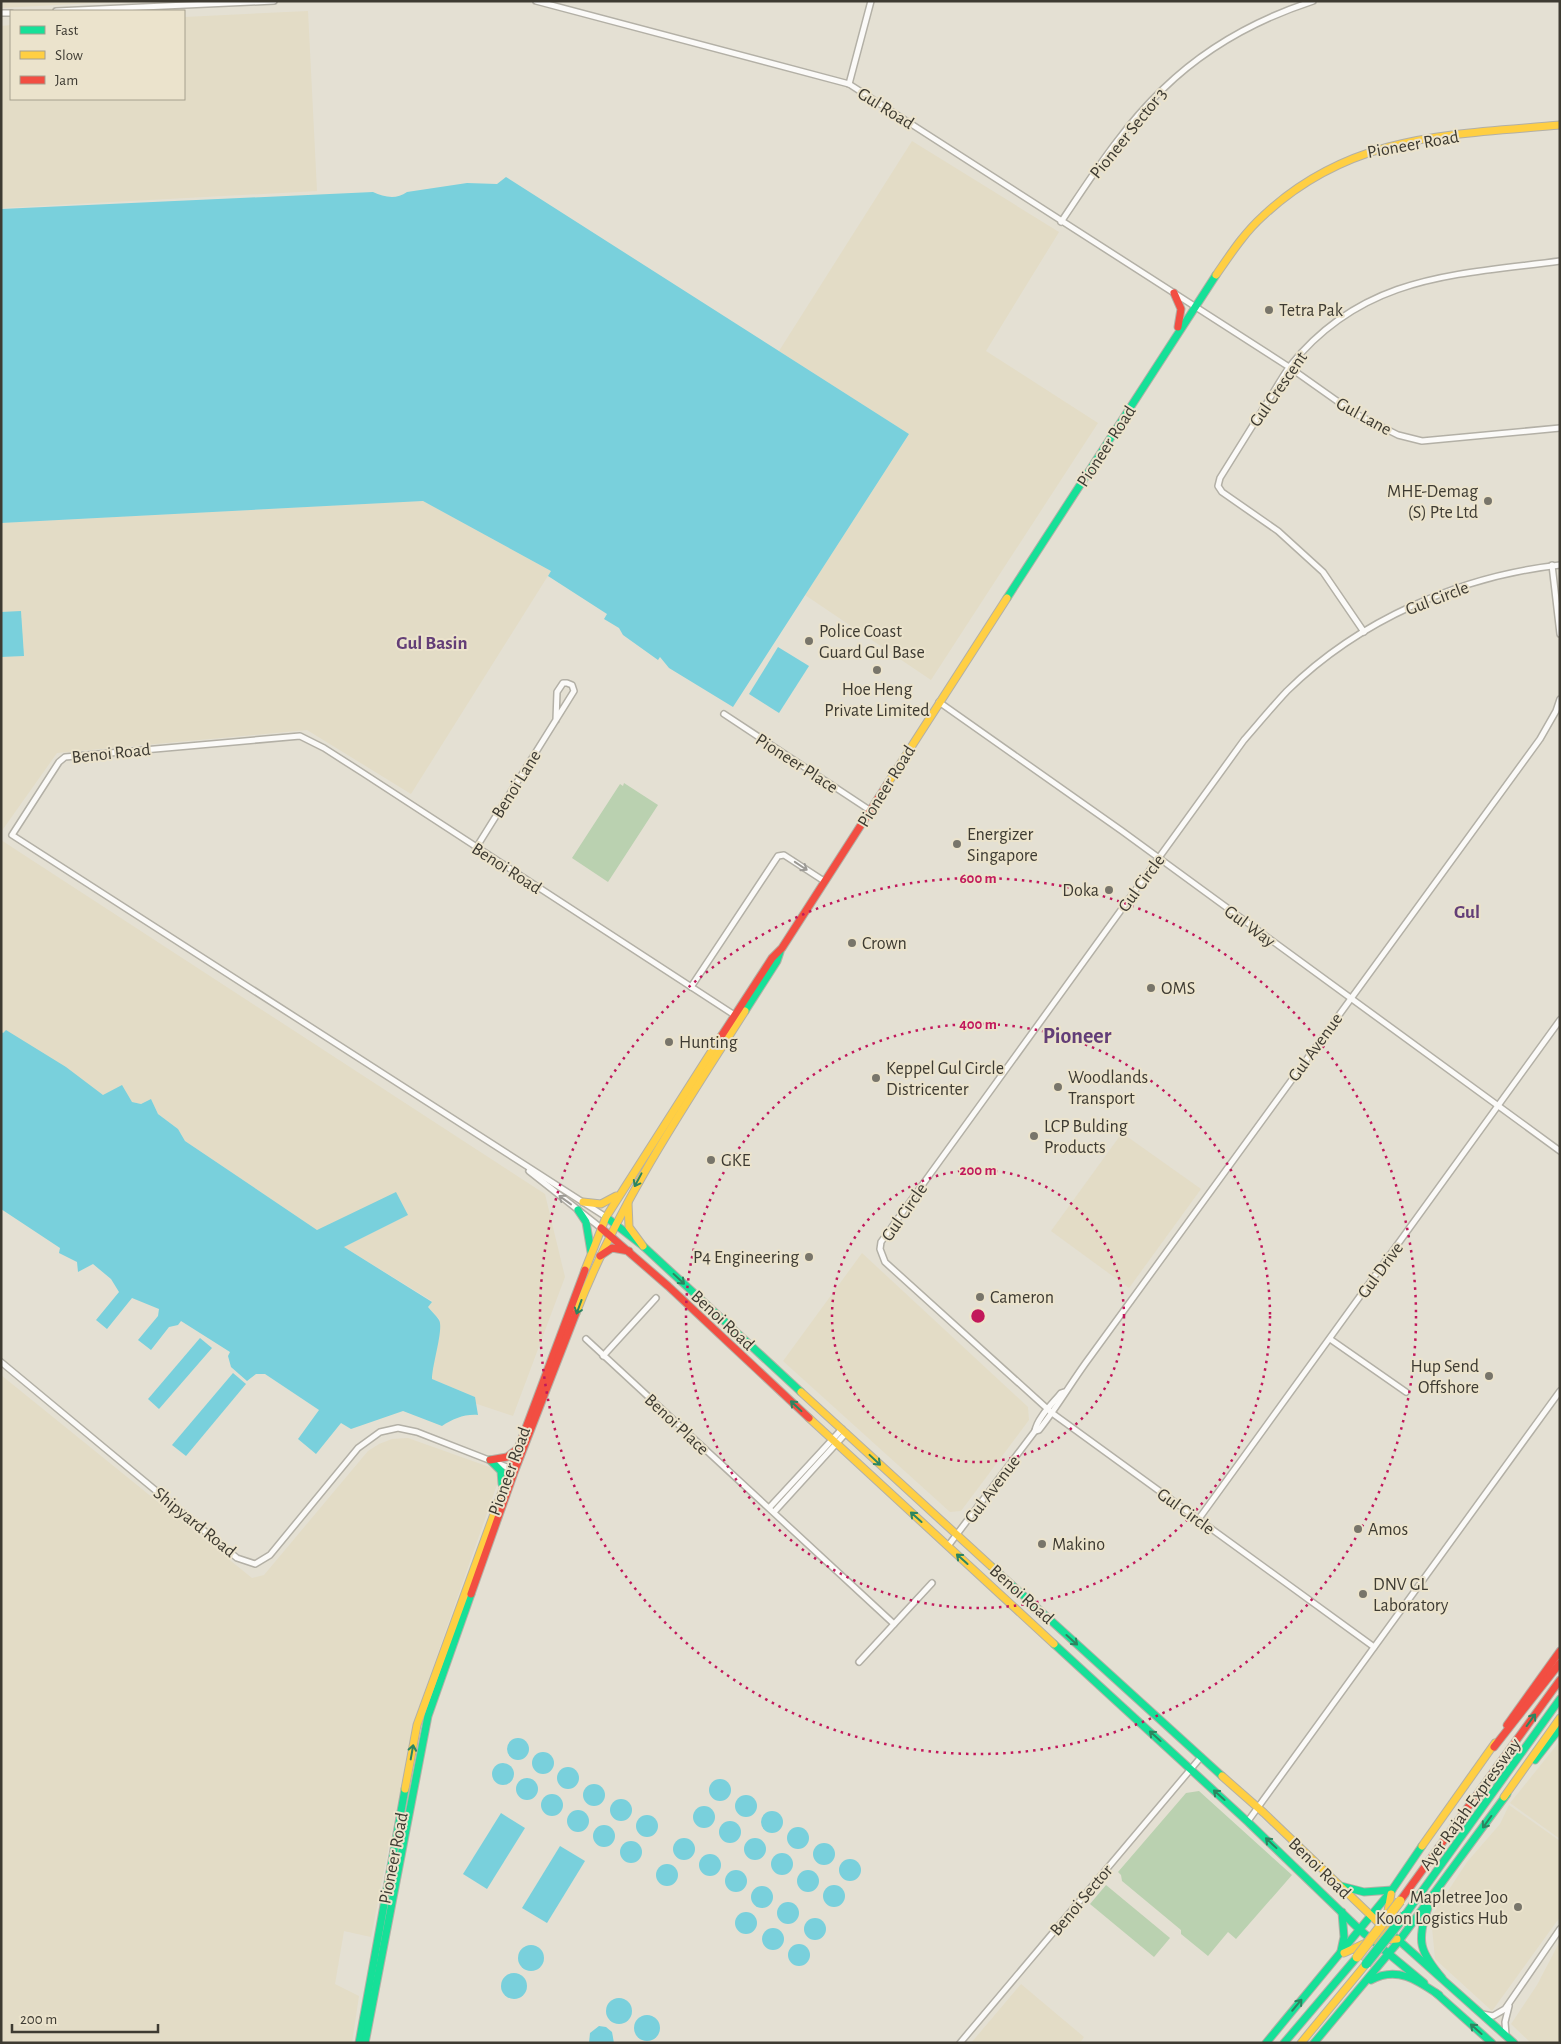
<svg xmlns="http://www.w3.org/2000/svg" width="1561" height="2044" font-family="'Alegreya Sans',sans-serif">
<rect width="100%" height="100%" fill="#e4e0d3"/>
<g fill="#e3dcc6">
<path d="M1 1H131L1 8Z"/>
<path d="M308 11 317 191 1 208V26L11 25V99H184V17Z"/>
<path d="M912 141 1059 232 986 351 1098 423 931 680 805 595 909 434 779 351Z"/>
<path d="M423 501 551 571 411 794 307 730 57 753 1 832V657L23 656 21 612H1V523Z"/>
<path d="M1 840 545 1194 565 1277 513 1416 474 1403 475 1397 432 1379V1365L440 1320 428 1307 432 1301 344 1247 408 1215 317 1230 185 1141 178 1129 158 1114 151 1099 141 1104 103 1095 6 1030 3 1033 1 1032Z"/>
<path d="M1122 1133 1201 1189 1129 1288 1051 1231Z"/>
<path d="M862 1253 1028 1407 1029 1420 961 1511 950 1512 783 1361Z"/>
<path d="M1 1375 252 1578 264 1575 368 1451 379 1444 392 1439 408 1438 495 1469 499 1479 413 1724 371 1937 344 1931 335 1984 359 1996 352 2043H1Z"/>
<path d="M1560 1741V1839L1510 1803Z"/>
<path d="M1509 1805 1560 1841V1917L1492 2011 1435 1959 1431 1917 1467 1862 1500 1824Z"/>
<path d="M1560 1941V2043H1531L1511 2024 1537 1985Z"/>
<path d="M1021 1984 1084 2037 1080 2043H971Z"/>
</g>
<g fill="#bad1b0">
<path d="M624 783 658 805 608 882 572 858 620 784 623 786Z"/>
<path d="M1199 1791 1292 1875 1236 1939 1228 1932 1208 1956 1181 1934V1930L1122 1881 1121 1875 1118 1872 1186 1793Z"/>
<path d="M1106 1885 1170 1938 1154 1957 1090 1904Z"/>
</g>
<g fill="#79d0dc">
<path d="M506 177 909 434 733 707 669 668 660 657 658 660 623 635 619 628 604 619 607 614 548 576 551 571 423 501 1 523V209L373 192C384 197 396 200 407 192L467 183 497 184Z"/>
<path d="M21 611 24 656 1 657V612Z"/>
<path d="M778 647 809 666 779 713 749 694Z"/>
<path d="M6 1030 66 1067 103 1095 122 1085 132 1102 141 1104 151 1099 158 1114 178 1129 185 1141 317 1230 396 1192 408 1215 344 1247 432 1302 428 1307C431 1311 436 1315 439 1320 444 1328 432 1365 432 1379L475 1397 478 1415C464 1414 453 1419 442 1426L403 1411 351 1429 341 1423 316 1454 298 1439 319 1410 265 1374H256L247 1381 231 1367 228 1356 230 1352 181 1321 178 1325 169 1327 151 1350 138 1340 158 1316 159 1309 132 1298 107 1329 96 1320 119 1292 111 1279 93 1264 78 1272 77 1262 59 1253 60 1248 1 1209V1032L3 1033Z"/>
<path d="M200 1338 212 1348 159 1409 148 1399Z"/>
<path d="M233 1373 246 1384 186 1456 172 1445Z"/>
<circle cx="518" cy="1749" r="11"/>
<circle cx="543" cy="1763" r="11"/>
<circle cx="503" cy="1774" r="11"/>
<circle cx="568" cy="1778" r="11"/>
<circle cx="527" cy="1789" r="11"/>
<circle cx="720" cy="1790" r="11"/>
<circle cx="594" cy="1795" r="11"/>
<circle cx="552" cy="1805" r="11"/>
<circle cx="746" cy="1806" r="11"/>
<circle cx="621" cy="1810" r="11"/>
<circle cx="704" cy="1817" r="11"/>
<circle cx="578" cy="1821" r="11"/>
<circle cx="772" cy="1822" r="11"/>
<path d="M501 1813 525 1828 487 1889 463 1874Z"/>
<circle cx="647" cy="1826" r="11"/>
<circle cx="730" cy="1832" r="11"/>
<circle cx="604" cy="1836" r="11"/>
<circle cx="798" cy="1838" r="11"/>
<circle cx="755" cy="1849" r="11"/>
<circle cx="684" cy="1849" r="11"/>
<circle cx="631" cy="1852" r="11"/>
<circle cx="824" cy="1854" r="11"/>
<path d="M560 1846 585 1861 547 1923 522 1908Z"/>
<circle cx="782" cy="1864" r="11"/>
<circle cx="710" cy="1865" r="11"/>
<circle cx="850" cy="1870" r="11"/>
<circle cx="667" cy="1875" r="11"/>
<circle cx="808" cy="1881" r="11"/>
<circle cx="736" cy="1881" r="11"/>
<circle cx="834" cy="1896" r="11"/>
<circle cx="762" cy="1897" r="11"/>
<circle cx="788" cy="1913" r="11"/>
<circle cx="746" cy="1923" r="11"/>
<circle cx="815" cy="1929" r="11"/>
<circle cx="773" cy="1939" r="11"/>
<circle cx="799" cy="1955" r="11"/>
<circle cx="531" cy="1958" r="13"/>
<circle cx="514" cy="1986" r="13"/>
<circle cx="619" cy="2011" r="13"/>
<circle cx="647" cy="2028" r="13"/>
<path d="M599 2026 606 2027 612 2032 614 2043H589L590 2033Z"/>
</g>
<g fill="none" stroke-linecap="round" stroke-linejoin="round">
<g stroke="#b3b0a6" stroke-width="8">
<g id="street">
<path d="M536 1 849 84 1289 367 1354 413 1398 435 1422 441 1560 428"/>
<path d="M56 11 274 1"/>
<path d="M1 13H11"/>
<path d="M849 84 871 1"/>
<path d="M1061 222C1092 176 1123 127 1163 89 1205 48 1258 19 1313 1"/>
<path d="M1552 565 1560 634"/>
<path d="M1364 632 1323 572 1278 531 1222 492 1218 486 1220 478C1236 452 1252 427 1268 401 1275 390 1282 377 1290 366 1363 275 1454 275 1560 261"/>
<path d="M939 702 1122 831 1560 1151"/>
<path d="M724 714 871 811"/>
<path d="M476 848C508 796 541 744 574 691L572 685 567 683H563L557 692 556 720"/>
<path d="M691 987 778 856 784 855 824 881"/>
<path d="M529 1171 601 1228"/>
<path d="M606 1217 12 835 59 762 65 757 300 736 324 748 363 773 736 1016"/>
<path d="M586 1339 894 1624"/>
<path d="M1330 1339 1406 1392"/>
<path d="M603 1356 656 1298"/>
<path d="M1 1362 237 1558 255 1564 270 1555 358 1448 380 1432 398 1428 417 1432 512 1469"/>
<path d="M1035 1431 1039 1430C1058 1406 1072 1381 1090 1357L1540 739 1556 711 1560 699"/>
<path d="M769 1508 842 1429"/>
<path d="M774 1512 846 1433"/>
<path d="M1198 1520 1560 1020"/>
<path d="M948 1546 1035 1431C1037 1418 1053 1403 1061 1393L1064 1392"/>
<path d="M1374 1647 1052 1413 885 1262 880 1249 881 1242 1244 740C1258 724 1272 707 1287 691 1359 620 1460 576 1560 565"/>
<path d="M859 1662 932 1583"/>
<path d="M1248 1821 1560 1391"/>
<path d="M1482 2014 1493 2016 1505 2009 1560 1929"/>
<path d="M1506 2035 1505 2022 1509 2006"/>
<path d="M960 2043 1201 1757"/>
</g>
</g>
<g stroke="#b3b0a6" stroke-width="9">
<g id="fast">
<path d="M1007 598 1216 275"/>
<path d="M745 1011 777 961 780 952"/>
<path d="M578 1210 586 1222 591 1252"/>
<path d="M606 1217 643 1246 801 1392"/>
<path d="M490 1460 501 1471 502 1484"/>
<path d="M992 1567 1222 1776"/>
<path d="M1054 1644 1248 1822 1360 1930 1424 1983"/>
<path d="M1535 1760 1560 1728"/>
<path d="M1337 1885 1364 1892 1392 1890"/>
<path d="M1428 1908C1416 1941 1420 1952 1442 1978"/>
<path d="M1405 1915 1560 1699"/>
<path d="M1395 1937 1514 2043"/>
<path d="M1341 1951 1344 1937 1342 1912"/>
<path d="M1371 1980C1397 1966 1417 1980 1439 1995"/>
<path d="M1436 1993 1492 2043"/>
<path d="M359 2043 405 1789"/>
<path d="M365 2043 428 1716 471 1594"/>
<path d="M1266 2043 1392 1890 1422 1846"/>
<path d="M1284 2043 1357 1957"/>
<path d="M1314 2043 1399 1941 1507 1794"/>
</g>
</g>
<g stroke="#b3b0a6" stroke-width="9">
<g id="slow">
<path d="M1216 275C1230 255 1244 233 1263 216 1350 134 1448 135 1560 125"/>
<path d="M888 783 1007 598"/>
<path d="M583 1202 601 1204 616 1196"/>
<path d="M628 1203 629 1227 643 1246"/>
<path d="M585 1270 606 1217 722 1035"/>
<path d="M576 1313C619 1203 682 1110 745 1011"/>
<path d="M801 1392 992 1567"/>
<path d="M809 1418 1054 1644"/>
<path d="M1222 1776 1264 1813 1385 1929"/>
<path d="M405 1789 417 1725 506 1481"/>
<path d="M1504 1797 1560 1718"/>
<path d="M1422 1846 1495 1743"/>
<path d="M1382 1944 1391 1894"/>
<path d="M1344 1953 1370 1941 1397 1939"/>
<path d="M1301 2043 1366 1964"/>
</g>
</g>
<g stroke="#b3b0a6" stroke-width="9">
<g id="jam">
<path d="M1174 293 1181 309 1178 327"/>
<path d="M722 1035 772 958 782 948 888 783"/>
<path d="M601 1228 668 1286 809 1418"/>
<path d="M600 1256 612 1248 629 1251"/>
<path d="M490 1460 507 1457 516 1450"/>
<path d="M506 1481 585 1270"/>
<path d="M471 1594 515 1470 576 1313"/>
<path d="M1507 1725 1560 1651"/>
<path d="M1494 1747 1560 1663"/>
<path d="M1400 1901 1560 1680"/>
</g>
</g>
<use href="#street" stroke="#fbfaf8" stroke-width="5"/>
<use href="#fast" stroke="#16e098" stroke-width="7"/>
<use href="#slow" stroke="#ffcf43" stroke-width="7"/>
<use href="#jam" stroke="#f24e42" stroke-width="7"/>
<g stroke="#b3b0a6" stroke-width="11" stroke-linecap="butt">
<path id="fast-bridge" d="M1366 1964 1405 1915"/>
</g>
<g stroke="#b3b0a6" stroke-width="11" stroke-linecap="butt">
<path id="slow-bridge" d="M1357 1957 1400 1901"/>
</g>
<use href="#fast-bridge" stroke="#16e098" stroke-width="9"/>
<use href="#slow-bridge" stroke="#ffcf43" stroke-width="9"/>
</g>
<defs><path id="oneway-shaft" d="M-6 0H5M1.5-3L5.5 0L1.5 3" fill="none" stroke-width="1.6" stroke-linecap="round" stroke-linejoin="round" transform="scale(1.25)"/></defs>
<g stroke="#9c9a95">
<use href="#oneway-shaft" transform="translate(801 866) rotate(34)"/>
<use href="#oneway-shaft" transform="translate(565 1200) rotate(-144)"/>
</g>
<g stroke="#2c8560">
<use href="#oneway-shaft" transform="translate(638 1180) rotate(118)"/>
<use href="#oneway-shaft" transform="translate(679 1279) rotate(43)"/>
<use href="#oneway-shaft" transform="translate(579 1307) rotate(110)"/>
<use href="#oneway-shaft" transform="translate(796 1406) rotate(-137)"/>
<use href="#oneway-shaft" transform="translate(875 1460) rotate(43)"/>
<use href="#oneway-shaft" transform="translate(916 1517) rotate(-138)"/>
<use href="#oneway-shaft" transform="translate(962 1559) rotate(-138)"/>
<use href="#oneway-shaft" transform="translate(1072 1640) rotate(42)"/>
<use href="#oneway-shaft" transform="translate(1531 1720) rotate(-54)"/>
<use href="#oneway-shaft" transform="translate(1155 1736) rotate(-138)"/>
<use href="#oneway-shaft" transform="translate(412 1752) rotate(-80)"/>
<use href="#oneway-shaft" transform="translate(1219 1795) rotate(-138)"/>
<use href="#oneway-shaft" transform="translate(1487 1822) rotate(126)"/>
<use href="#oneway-shaft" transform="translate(1271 1843) rotate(-137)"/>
<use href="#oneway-shaft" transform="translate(1297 2005) rotate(-50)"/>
<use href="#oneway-shaft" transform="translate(1476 2029) rotate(-138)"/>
</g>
<g fill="none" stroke="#c2185b" stroke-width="2.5" stroke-dasharray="2.5 5">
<circle cx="978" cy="1316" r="146"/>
<circle cx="978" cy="1316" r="292"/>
<circle cx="978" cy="1316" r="438"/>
</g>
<g fill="#78756a" stroke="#ebe3cc" stroke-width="2">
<circle cx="1269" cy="310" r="5"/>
<circle cx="1488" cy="501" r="5"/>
<circle cx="809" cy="641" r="5"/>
<circle cx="877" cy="670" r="5"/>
<circle cx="957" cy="844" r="5"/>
<circle cx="1109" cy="890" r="5"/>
<circle cx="852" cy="943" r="5"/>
<circle cx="1151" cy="988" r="5"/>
<circle cx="669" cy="1042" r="5"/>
<circle cx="876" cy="1078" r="5"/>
<circle cx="1058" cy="1087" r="5"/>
<circle cx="1034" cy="1136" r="5"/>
<circle cx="711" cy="1160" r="5"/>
<circle cx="809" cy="1257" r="5"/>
<circle cx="980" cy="1297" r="5"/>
<circle cx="1489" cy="1376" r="5"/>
<circle cx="1358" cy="1529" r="5"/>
<circle cx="1042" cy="1544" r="5"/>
<circle cx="1363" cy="1594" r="5"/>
<circle cx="1518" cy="1907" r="5"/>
</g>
<g text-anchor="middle" stroke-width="4" stroke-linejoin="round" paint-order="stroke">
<g font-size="18" fill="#3e3b32" stroke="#ebe3cc">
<text transform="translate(886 108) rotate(32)" y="6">Gul Road</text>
<text transform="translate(1128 133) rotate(-51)" y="6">Pioneer Sector 3</text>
<text transform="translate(1413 144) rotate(-10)" y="6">Pioneer Road</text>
<text transform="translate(1278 389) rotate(-55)" y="6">Gul Crescent</text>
<text transform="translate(1364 416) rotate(29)" y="6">Gul Lane</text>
<text transform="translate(1106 446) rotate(-57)" y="6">Pioneer Road</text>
<text transform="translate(1437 598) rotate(-21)" y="6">Gul Circle</text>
<text transform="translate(111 753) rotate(-6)" y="6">Benoi Road</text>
<text transform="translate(797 763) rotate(33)" y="6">Pioneer Place</text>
<text transform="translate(516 784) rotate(-58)" y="6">Benoi Lane</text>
<text transform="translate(886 786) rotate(-58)" y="6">Pioneer Road</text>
<text transform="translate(507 868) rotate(33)" y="6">Benoi Road</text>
<text transform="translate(1141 883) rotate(-54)" y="6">Gul Circle</text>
<text transform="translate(1250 926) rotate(36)" y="6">Gul Way</text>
<text transform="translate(1315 1047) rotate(-54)" y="6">Gul Avenue</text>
<text transform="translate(904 1212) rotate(-55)" y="6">Gul Circle</text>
<text transform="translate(1380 1270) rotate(-54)" y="6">Gul Drive</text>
<text transform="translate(723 1320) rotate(43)" y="6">Benoi Road</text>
<text transform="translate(677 1424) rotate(43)" y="6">Benoi Place</text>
<text transform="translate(509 1471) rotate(-70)" y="6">Pioneer Road</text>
<text transform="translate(992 1489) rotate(-53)" y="6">Gul Avenue</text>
<text transform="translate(1186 1511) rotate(36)" y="6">Gul Circle</text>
<text transform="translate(195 1522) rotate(39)" y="6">Shipyard Road</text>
<text transform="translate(1022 1594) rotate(42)" y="6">Benoi Road</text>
<text transform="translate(1470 1804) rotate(-54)" y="6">Ayer Rajah Expressway</text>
<text transform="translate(393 1858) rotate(-79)" y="6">Pioneer Road</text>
<text transform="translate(1320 1868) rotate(44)" y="6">Benoi Road</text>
<text transform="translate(1081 1900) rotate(-50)" y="6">Benoi Sector</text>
</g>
<g font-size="18" fill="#3e3b32" stroke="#ebe3cc" text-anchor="start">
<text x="1279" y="316">Tetra Pak</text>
<text x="1478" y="497" text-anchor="end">MHE-Demag<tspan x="1478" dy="21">(S) Pte Ltd</tspan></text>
<text x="819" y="637">Police Coast<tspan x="819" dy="21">Guard Gul Base</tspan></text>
<text x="877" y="695" text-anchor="middle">Hoe Heng<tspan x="877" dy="21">Private Limited</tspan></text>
<text x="967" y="840">Energizer<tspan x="967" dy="21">Singapore</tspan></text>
<text x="1099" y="896" text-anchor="end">Doka</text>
<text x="862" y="949">Crown</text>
<text x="1161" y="994">OMS</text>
<text x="679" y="1048">Hunting</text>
<text x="886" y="1074">Keppel Gul Circle<tspan x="886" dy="21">Districenter</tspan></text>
<text x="1068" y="1083">Woodlands<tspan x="1068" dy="21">Transport</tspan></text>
<text x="1044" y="1132">LCP Bulding<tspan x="1044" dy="21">Products</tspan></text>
<text x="721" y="1166">GKE</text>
<text x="799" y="1263" text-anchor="end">P4 Engineering</text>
<text x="990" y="1303">Cameron</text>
<text x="1479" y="1372" text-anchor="end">Hup Send<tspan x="1479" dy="21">Offshore</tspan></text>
<text x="1368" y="1535">Amos</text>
<text x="1052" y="1550">Makino</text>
<text x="1373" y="1590">DNV GL<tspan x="1373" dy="21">Laboratory</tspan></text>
<text x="1508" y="1903" text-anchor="end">Mapletree Joo<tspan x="1508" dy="21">Koon Logistics Hub</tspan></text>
</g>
<g font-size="19" font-weight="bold" fill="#633e77" stroke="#ebe3cc">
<text x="432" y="649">Gul Basin</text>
<text x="1467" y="918">Gul</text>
</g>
<g font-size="22" font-weight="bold" fill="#633e77" stroke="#ebe3cc">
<text x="1077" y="1043">Pioneer</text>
</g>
</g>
<circle cx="978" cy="1316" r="8" fill="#c2185b" stroke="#ebe3cc" stroke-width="2.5"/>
<g font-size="15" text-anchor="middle" font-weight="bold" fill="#c2185b" stroke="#ebe3cc" stroke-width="4" stroke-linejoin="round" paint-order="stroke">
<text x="978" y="883">600 m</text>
<text x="978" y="1029">400 m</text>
<text x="978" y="1175">200 m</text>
</g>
<rect width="1561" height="2044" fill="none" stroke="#3e3b32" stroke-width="5"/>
<rect x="10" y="10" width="175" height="90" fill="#ebe3cc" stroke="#a6a08e"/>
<rect x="20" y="26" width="25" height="8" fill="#16e098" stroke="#a6a08e"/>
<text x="55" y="35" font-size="15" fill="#3e3b32">Fast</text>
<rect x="20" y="51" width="25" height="8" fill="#ffcf43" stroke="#a6a08e"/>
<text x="55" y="60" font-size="15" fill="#3e3b32">Slow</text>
<rect x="20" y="76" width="25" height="8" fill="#f24e42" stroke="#a6a08e"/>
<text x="55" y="85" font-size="15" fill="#3e3b32">Jam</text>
<path d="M12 2024v8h146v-8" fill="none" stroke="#3e3b32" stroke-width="2.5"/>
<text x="20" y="2024" font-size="15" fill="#3e3b32" stroke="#ebe3cc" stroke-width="4" paint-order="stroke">200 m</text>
</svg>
